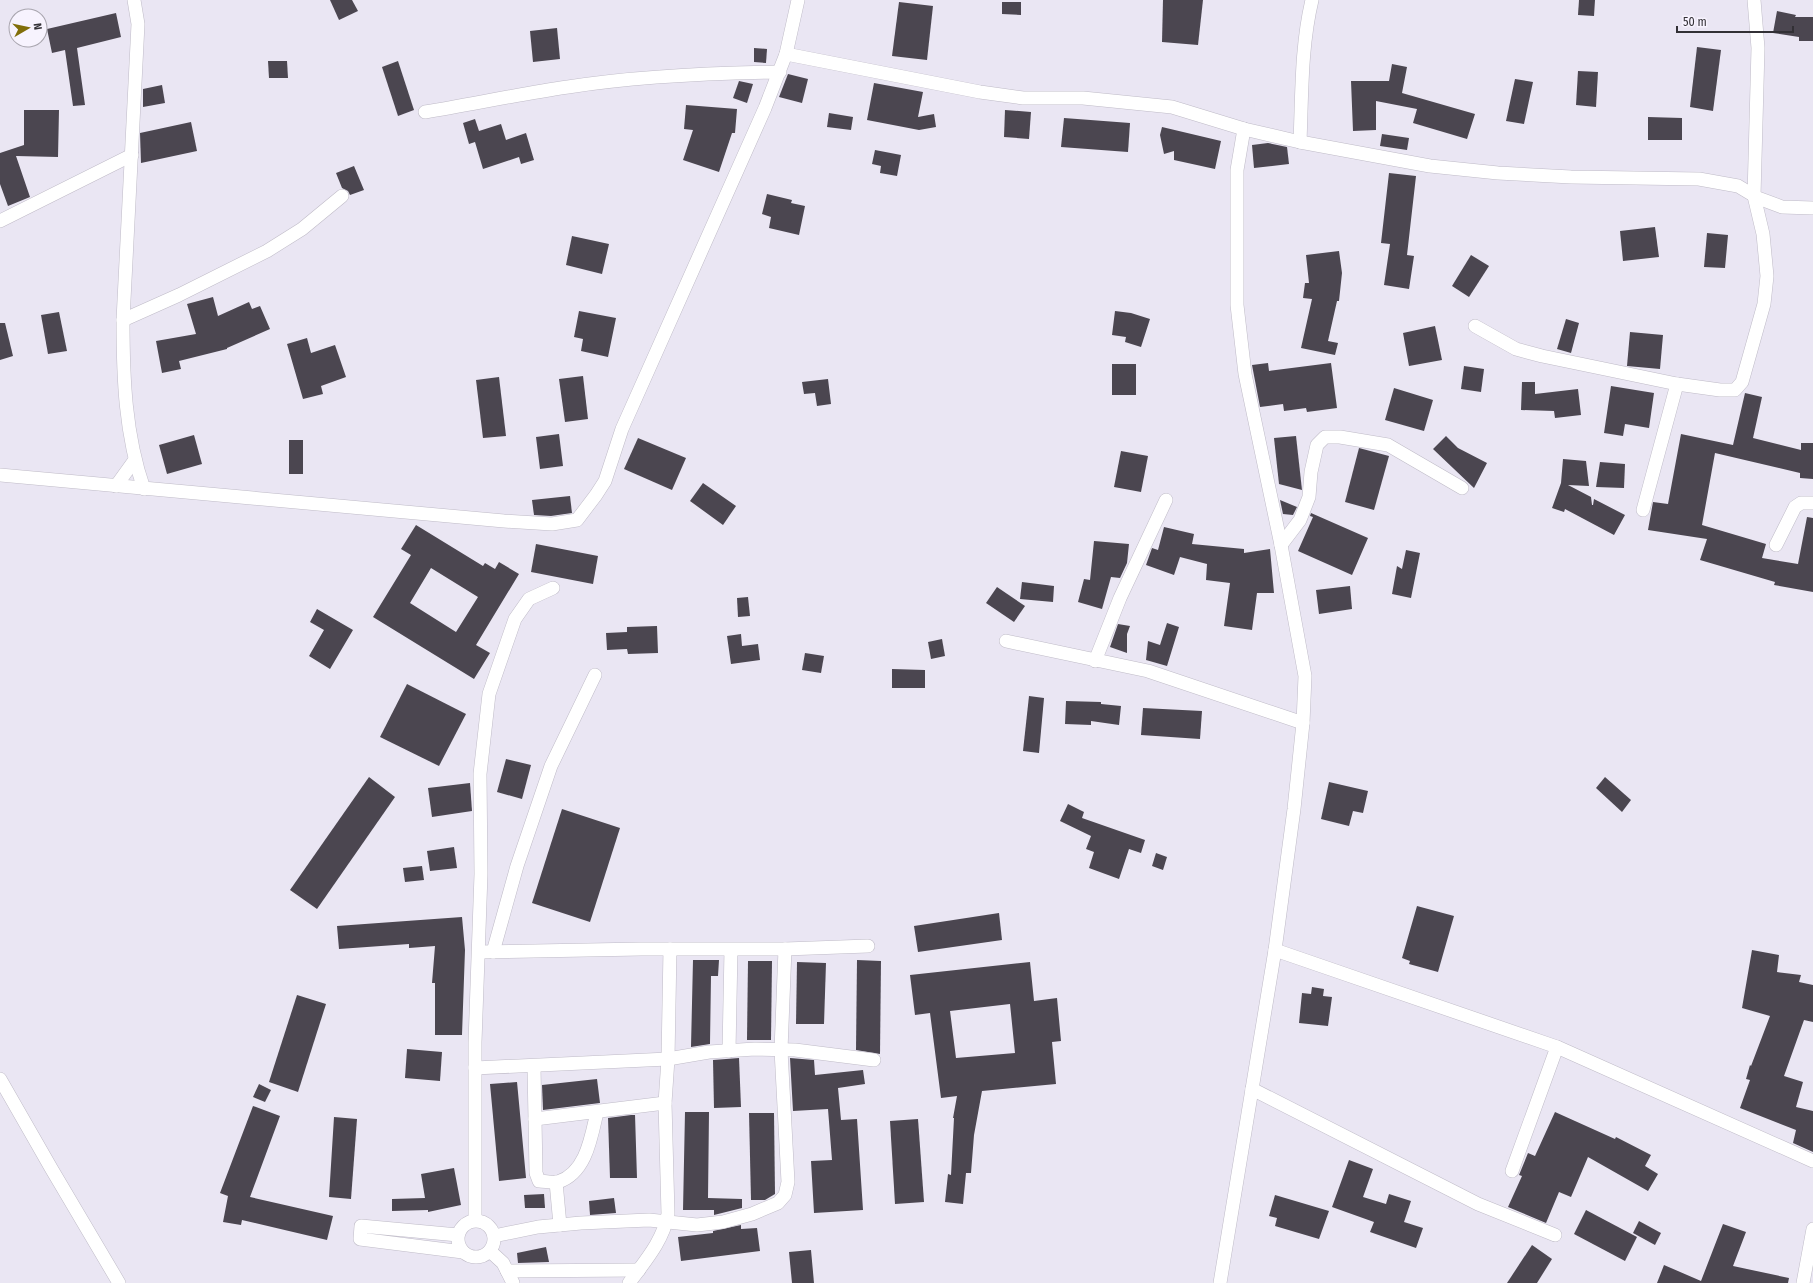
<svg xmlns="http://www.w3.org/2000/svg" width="1813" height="1283" font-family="'Fira Sans Condensed',sans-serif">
<rect width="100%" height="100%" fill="#eae6f3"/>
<g fill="#4b4650" fill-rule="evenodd">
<path d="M330 0H352L358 11 339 20Z"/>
<path d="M1163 0H1203L1198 45 1162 42Z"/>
<path d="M1579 0H1595L1594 16 1578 15Z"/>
<path d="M899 2 933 6 927 60 892 56Z"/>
<path d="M1002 2H1021V15L1002 14Z"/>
<path d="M1777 11 1796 15 1795 17H1813V41H1799V37L1773 33Z"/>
<path d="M116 13 121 37 77 48 85 105 73 106 65 50 52 53 47 29Z"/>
<path d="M557 28 560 59 533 62 530 31Z"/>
<path d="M1697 47 1721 50 1713 111 1690 107Z"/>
<path d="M754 48 767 49 766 63 754 62Z"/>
<path d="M268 61H287L288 78H269Z"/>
<path d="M398 61 414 110 398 116 382 67Z"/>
<path d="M1392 64 1407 67 1402 93 1475 114 1467 139 1413 123 1417 109 1376 101V130L1353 131 1351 81H1389Z"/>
<path d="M1578 71 1598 72 1596 107 1576 105Z"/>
<path d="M788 74 808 79 802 103 779 97Z"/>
<path d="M1515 79 1533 82 1524 124 1506 121Z"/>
<path d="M739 81 753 84 747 103 733 98Z"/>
<path d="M874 83 923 92 918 117 934 114 936 127 919 130 867 120Z"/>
<path d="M162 85 165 103 143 107V89Z"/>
<path d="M686 105 737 109 735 133H732L719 172 683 160 693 130 684 129Z"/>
<path d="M24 110H59L58 157 16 156 30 197 8 206 0 184V153L24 145Z"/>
<path d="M1005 110 1031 112 1029 139 1004 137Z"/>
<path d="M829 113 853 117 851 130 827 127Z"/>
<path d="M1648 117 1682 118V140H1648Z"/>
<path d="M1064 118 1130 123 1128 152 1061 147Z"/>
<path d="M475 119 479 131 501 124 506 140 526 133 534 160 521 164 519 157 483 169 475 142 469 144 463 123Z"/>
<path d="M191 122 197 151 141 163 140 133Z"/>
<path d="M1162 127 1221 141 1215 169 1174 160V151L1164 154 1160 135Z"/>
<path d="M1382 134 1409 138 1407 150 1380 146Z"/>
<path d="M1268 143 1287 147 1289 164 1254 168 1252 145Z"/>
<path d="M875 150 901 155 897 176 880 173 881 166 872 164Z"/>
<path d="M354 166 364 190 350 195 348 191 342 188 336 173Z"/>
<path d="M1389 173 1416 176 1407 255 1414 256 1409 289 1384 285 1390 244 1381 243Z"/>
<path d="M767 194 792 200 791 203 805 206 799 235 769 228 771 217 762 214Z"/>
<path d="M1655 227 1659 257 1623 261 1620 231Z"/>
<path d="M1707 233 1728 235 1725 268 1704 267Z"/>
<path d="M572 236 609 244 602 274 566 265Z"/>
<path d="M1339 251 1342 273 1339 301H1337L1328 341 1338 343 1335 355 1301 348 1312 299 1303 298 1305 283H1309L1306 255Z"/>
<path d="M1471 255 1489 266 1469 297 1452 286Z"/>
<path d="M213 297 218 316 249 302 252 309 260 306 270 329 227 348V349L179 361 181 369 162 373 156 341 196 334 187 304Z"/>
<path d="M579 311 616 318 608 357 581 351 583 339 574 337Z"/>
<path d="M1115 311 1131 313 1150 319 1141 347 1125 342 1126 337 1112 335Z"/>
<path d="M59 312 67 351 48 354 41 315Z"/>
<path d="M1566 319 1579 323 1571 353 1557 349Z"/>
<path d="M0 323H5L13 356 0 360Z"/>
<path d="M1435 326 1442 360 1409 366 1403 333Z"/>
<path d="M1630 332 1663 335 1660 369 1627 366Z"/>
<path d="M307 338 311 353 335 345 346 377 321 386 323 394 303 399 287 344Z"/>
<path d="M1268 363 1269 371 1331 363 1337 408 1307 412 1306 408 1284 411 1283 404 1260 407 1252 365Z"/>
<rect x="1112" y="364" width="24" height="31"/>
<path d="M1464 366 1484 369 1481 392 1461 389Z"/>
<path d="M583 376 588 419 565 422 559 379Z"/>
<path d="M499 377 506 436 483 438 476 380Z"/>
<path d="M828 379 831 404 817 406 815 393 804 394 802 382Z"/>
<path d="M1522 382H1535V394L1578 389 1581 415 1555 418 1554 411 1521 410Z"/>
<path d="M1611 386 1654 393 1649 428 1625 424 1623 436 1604 433Z"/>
<path d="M1394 388 1433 400 1424 431 1385 420Z"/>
<path d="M1745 393 1762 397 1753 438 1801 450V443H1813V479L1800 478V473L1715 453 1702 525 1766 544 1762 558 1798 564 1807 517 1813 518V592L1774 585 1775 582 1700 560 1707 539 1648 530 1653 502 1668 504 1681 434 1733 445Z"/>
<path d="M559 434 563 466 540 469 536 437Z"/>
<path d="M194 435 202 464 167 474 159 445Z"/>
<path d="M1296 436 1302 490 1279 484 1274 438Z"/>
<path d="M1446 436 1458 448 1487 463 1474 488 1433 449Z"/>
<path d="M638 438 686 458 672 490 624 469Z"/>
<rect x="289" y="440" width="14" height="34"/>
<path d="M1359 448 1389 456 1374 510 1345 502Z"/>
<path d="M1121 451 1148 456 1141 492 1114 487Z"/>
<path d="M1563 459 1586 461 1589 486 1568 485 1591 497 1592 505H1593L1594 499 1625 515 1614 535 1565 509 1564 512 1552 508 1561 483Z"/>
<path d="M1600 462 1625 464 1624 488 1596 487Z"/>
<path d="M703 483 736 506 723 525 690 501Z"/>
<path d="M570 496 572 513 551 516 534 515 532 500Z"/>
<path d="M1280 500 1297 507 1293 515 1283 514Z"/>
<path d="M1311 513 1368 538 1352 575 1298 551 1313 517 1310 516Z"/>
<path d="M416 525 483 566 485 563 495 569 499 562 519 574 476 645 490 653 474 679 373 617 411 555 401 549ZM431 568 478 597 456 632 410 603Z"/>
<path d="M1164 527 1194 534 1192 544 1244 549V553L1270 549 1274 593H1257L1252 630 1224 626 1230 583 1206 580 1207 564 1180 557 1174 575 1146 565 1152 548 1158 550Z"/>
<path d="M1094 541 1129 544 1127 563 1120 578 1111 577 1102 609 1078 602 1084 579 1090 580Z"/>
<path d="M536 544 598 556 593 584 531 572Z"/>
<path d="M1406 550 1420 553 1411 598 1392 594 1397 566 1402 569Z"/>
<path d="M1022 582 1054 586 1053 602 1020 599Z"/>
<path d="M1350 586 1352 609 1319 614 1316 590Z"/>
<path d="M997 587 1025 606 1014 622 986 603Z"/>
<path d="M748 597 750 616 738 617 737 598Z"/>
<path d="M317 609 353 630 330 669 309 656 324 630 310 622Z"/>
<path d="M1167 623 1179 627 1167 666 1146 660 1148 641 1160 645Z"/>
<path d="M1118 624 1130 626 1127 634V653L1110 647Z"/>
<path d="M657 626 658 653 628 654 627 649 607 650 606 633 627 632V627Z"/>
<path d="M741 634 742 646 758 644 760 660 731 664 727 636Z"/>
<path d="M942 639 945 656 931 659 928 642Z"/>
<path d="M805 653 824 656 821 673 802 670Z"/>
<path d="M892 669 925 670V688H892Z"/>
<path d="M407 684 466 714 439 766 380 737Z"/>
<path d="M1029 696 1044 698 1039 753 1023 751Z"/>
<path d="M1066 701 1101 702V704L1121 706 1119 725 1091 721V725L1065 724Z"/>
<path d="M1143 708 1202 711 1200 739 1141 735Z"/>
<path d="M506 759 531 765 522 799 497 792Z"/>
<path d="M369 777 395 797 317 909 290 890Z"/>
<path d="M1605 777 1631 800 1622 812 1596 788Z"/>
<path d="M1329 782 1368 791 1363 813 1353 811 1349 826 1321 819Z"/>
<path d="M470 783 472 811 432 817 428 788Z"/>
<path d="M1068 804 1084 812 1082 818 1145 840 1141 853 1129 849 1119 879 1089 868 1094 852 1086 849 1091 836 1060 821Z"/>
<path d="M562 809 620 828 590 922 532 903Z"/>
<path d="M454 847 457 868 430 871 427 851Z"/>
<path d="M1156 853 1167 857 1163 870 1152 866Z"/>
<path d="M422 866 424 880 405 882 403 868Z"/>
<path d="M1417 906 1454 916 1438 972 1409 964 1410 961 1402 958Z"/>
<path d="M999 913 1002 940 918 952 914 926Z"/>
<path d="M462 917 465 950 462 1035H435V983H432L435 946 409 948V944L339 949 337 926Z"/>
<path d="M1752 950 1779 955 1777 972 1801 975 1799 982 1813 985V1022L1804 1020 1784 1076 1803 1082 1796 1107 1813 1111V1152L1793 1143 1796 1130 1740 1108 1750 1080 1746 1079 1750 1065 1751 1066 1770 1016 1742 1008Z"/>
<path d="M693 960H719L718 976H711L710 1044 691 1047Z"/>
<path d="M857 960 881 961 880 1054 856 1050Z"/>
<path d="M748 961H772L771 1040H747Z"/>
<path d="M797 962 826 963 824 1024H796Z"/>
<path d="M1030 962 1034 1001 1057 998 1061 1041 1052 1042 1056 1084 982 1091 974 1135 971 1173H966L963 1204 945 1202 948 1174 951 1175 954 1118H953L957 1096 941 1098 930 1013 915 1015 910 975ZM1010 1004 1015 1053 956 1058 950 1011Z"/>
<path d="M1312 987 1324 989 1323 996 1332 997 1328 1026 1299 1023 1302 993 1311 994Z"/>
<path d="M297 995 326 1004 298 1092 269 1082Z"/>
<path d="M407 1049 442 1052 440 1081 405 1078Z"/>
<path d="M739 1058 741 1107 714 1108 713 1060Z"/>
<path d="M790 1058 814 1060 815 1075 863 1070 865 1084 838 1088 841 1120 857 1119 863 1210 814 1213 811 1161 832 1160 828 1109 793 1111Z"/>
<path d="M597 1079 600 1103 543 1110 542 1085Z"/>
<path d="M517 1082 526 1178 499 1181 490 1084Z"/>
<path d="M259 1084 271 1090 265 1102 253 1097Z"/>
<path d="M253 1106 280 1116 250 1197 333 1216 327 1240 242 1220 241 1225 223 1222 228 1196 220 1193Z"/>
<path d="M685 1112H709L708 1198 742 1199V1208L714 1215V1210H683Z"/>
<path d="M1555 1112 1615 1139 1616 1137 1651 1155 1645 1166 1658 1174 1648 1191 1588 1157 1571 1197 1559 1192 1546 1223 1508 1207 1522 1176 1519 1175 1528 1153 1535 1156Z"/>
<path d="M749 1113H774L775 1194 765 1200H751Z"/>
<path d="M631 1115H635L637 1178H610L608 1118Z"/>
<path d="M334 1117 357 1119 351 1199 329 1197Z"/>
<path d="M918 1119 924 1202 895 1204 890 1121Z"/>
<path d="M1349 1160 1373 1169 1363 1197 1386 1204 1389 1194 1411 1201 1404 1222 1423 1228 1416 1248 1370 1232 1374 1222 1332 1207Z"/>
<path d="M454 1168 461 1205 428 1212V1210L392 1211V1199L425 1198 421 1174Z"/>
<path d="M544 1194 545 1208H525L524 1195Z"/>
<path d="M1275 1195 1329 1211 1319 1239 1275 1226 1277 1218 1269 1216Z"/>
<path d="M614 1198 616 1213 590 1215 589 1201Z"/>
<path d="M1586 1210 1637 1237 1625 1261 1574 1234Z"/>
<path d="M1639 1221 1661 1233 1655 1245 1633 1233Z"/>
<path d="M1723 1224 1746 1232 1733 1266 1789 1278 1788 1283H1657L1664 1265 1701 1281Z"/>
<path d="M741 1225V1229L757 1228 760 1251 681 1261 678 1237 713 1233V1231Z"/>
<path d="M1532 1245 1552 1259 1537 1283H1507Z"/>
<path d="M546 1247 549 1262 518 1263 517 1253Z"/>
<path d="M811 1250 814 1283H792L789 1252Z"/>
</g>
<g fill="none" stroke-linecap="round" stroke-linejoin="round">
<g stroke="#bfbbc7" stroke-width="14">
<g id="minor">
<path d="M134 0 138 24 123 320C123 377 125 435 144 489"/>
<path d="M786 54 980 92 1023 98H1083L1172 107 1244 129 1300 142 1430 166 1498 173 1571 177 1699 179 1738 186 1758 198 1782 207 1813 208"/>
<path d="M425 112C473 104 520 94 568 87 638 76 709 73 780 72"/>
<path d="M1300 142C1302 94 1301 46 1312 0"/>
<path d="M0 221 132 155"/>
<path d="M123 320 179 295 267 251 302 229 342 196"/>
<path d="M1475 326 1516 349 1542 356 1677 384 1720 390H1735L1742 382 1764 304 1767 276 1763 234 1754 196 1758 48 1754 0"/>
<path d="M0 475 504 521 552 524 577 520 596 495 605 481 622 429 765 108 786 54 798 0"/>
<path d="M116 486 134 461"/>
<path d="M1643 510 1677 384"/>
<path d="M1281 545 1300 520 1309 497 1311 472 1317 445 1325 437H1340L1388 445 1462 488"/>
<path d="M1776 545 1795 507 1801 503H1813"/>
<path d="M1006 641 1148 671 1303 723"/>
<path d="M1095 661 1120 598 1166 500"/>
<path d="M1275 950 1557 1047 1813 1161"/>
<path d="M479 952 641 949H785L868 946"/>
<path d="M493 952 517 866 551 766 595 675"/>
<path d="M729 1051 731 950"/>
<path d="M534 1067 536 1173 539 1181C545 1181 552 1183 558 1182 586 1173 591 1138 597 1112"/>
<path d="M475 1068 668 1059 709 1052 755 1049 795 1050 874 1060"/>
<path d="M0 1079 51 1168 119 1283"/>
<path d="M1252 1089 1478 1204 1555 1235"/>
<path d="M535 1119 665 1103"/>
<path d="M1512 1171 1557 1047"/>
<path d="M556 1182 560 1225"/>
<path d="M475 1220V1042L481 874 480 774 489 694 515 619 529 599 553 588"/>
<circle cx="476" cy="1239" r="18"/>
<path d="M458 1235 361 1226 360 1239 463 1252"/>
<path d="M494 1236 538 1227 581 1223 649 1220 697 1225 723 1222 752 1214 778 1203 785 1195 788 1182 781 1050 785 949"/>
<path d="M490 1251 503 1263 513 1283"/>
<path d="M507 1271 639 1270"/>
<path d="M629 1283C645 1261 663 1241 668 1214L665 1103 668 1059 670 949"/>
<path d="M1220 1283 1275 950 1294 809 1303 723 1305 676 1281 545 1245 374 1237 305V170L1244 129"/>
<path d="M1803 1283 1813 1229"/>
</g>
</g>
<use href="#minor" stroke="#fff" stroke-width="13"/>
</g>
<g transform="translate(28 28) rotate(81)"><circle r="19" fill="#f7f3fe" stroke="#a8a5ae"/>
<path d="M0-3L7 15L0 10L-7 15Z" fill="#816e0a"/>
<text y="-6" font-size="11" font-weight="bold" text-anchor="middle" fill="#323035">N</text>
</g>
<path d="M1677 26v6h116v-6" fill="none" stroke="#323035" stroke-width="2"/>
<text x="1683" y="26" font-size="12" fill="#323035" stroke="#f7f3fe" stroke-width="3" paint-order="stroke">50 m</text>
</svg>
